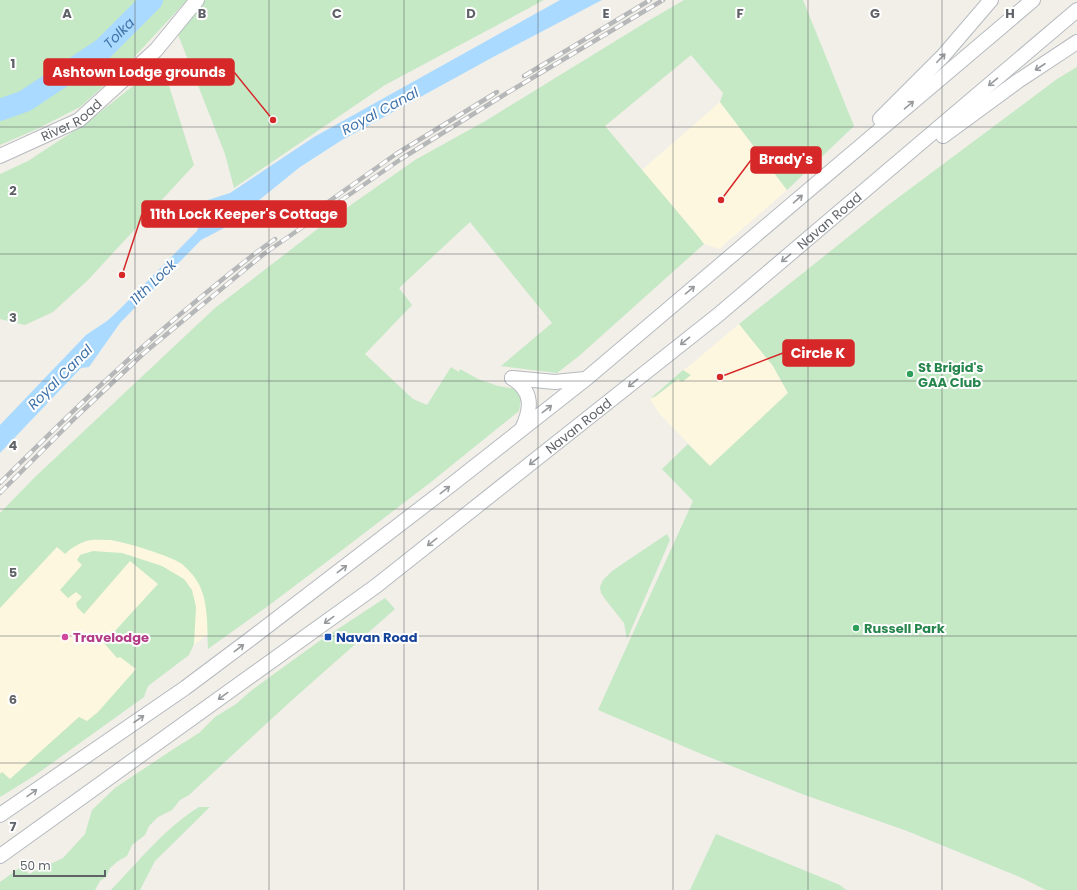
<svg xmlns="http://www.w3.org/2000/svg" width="1077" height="890" font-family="Poppins,sans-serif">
<rect width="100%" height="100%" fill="#f1efe8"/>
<g fill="#fef7e0">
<path d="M720 102 787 190 719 249 704 244 697 235 642 170Z"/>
<path d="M739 324 773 366 788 393 710 466 659 413 650 399Z"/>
<path d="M32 487 262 593 207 635 0 791V520Z"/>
</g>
<g fill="#c5e8c5">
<path d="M0 0H187L126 66 80 107 37 129 0 145Z"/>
<path d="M200 0H544L385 85 234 188 225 154 175 27Z"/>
<path d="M684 0H803L854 126 787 190 720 102 723 93 691 55 605 126 697 235 704 244 579 356 557 373 501 366 552 323 470 222 399 288 412 305 365 354 413 399 427 405 451 367 459 372 460 369 478 379 498 386 515 389 521 399 519 411 431 482 337 554 268 606 208 649C207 626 209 597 195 578 192 573 186 568 182 564 171 556 125 542 110 540 103 540 92 539 86 541 78 544 71 548 65 554L57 547 0 608V513L35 477 215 308 328 221 415 160 487 120 648 21Z"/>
<path d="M1077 67V890H1046L1022 878 907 831 802 794 704 755 598 710 693 501 662 469 688 444 710 466 788 393 773 366 739 324 887 206 1057 79Z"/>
<path d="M164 70 194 165 88 280 53 312 25 325 0 319V174L28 161 89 121 143 78Z"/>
<path d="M683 370 691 375 682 382 678 379 656 396 650 399Z"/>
<path d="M667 534 670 540 627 639 624 623 605 599 601 593 600 587 603 580 612 571Z"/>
<path d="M93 551 122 553 162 566 184 579 192 590 196 607 194 644 189 655 148 686 144 697 34 776 0 797V774L2 772 10 779 79 717 87 721 98 712 136 669 120 657 117 658 104 643 158 584 130 561 84 614 77 607 76 603 82 597 76 592 68 598 60 590 82 565 77 560 80 555Z"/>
<path d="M385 598 395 609 291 701 189 795 180 800 172 810 158 817 149 826 145 835 132 845 127 856 118 861 110 868 106 877 100 881 95 890H0V882L22 866 29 874 63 858 85 834 92 810 115 788 175 748 199 733 215 717 236 704 252 690 318 642Z"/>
<path d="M199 807H210L155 861 140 890H111C139 861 165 828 199 807Z"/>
<path d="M716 834 840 885 846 890H690Z"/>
</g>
<path fill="#aadaff" d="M560 0H602L495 56 342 140 300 167 226 227 201 240 120 323 89 367 81 368 0 453V425L86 335 107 321 119 310 197 231 208 200 230 193 314 137Z"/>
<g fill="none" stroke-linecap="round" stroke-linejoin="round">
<path stroke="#aadaff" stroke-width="22" id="s1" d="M0 110 25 101 103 49 152 0"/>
<g stroke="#b6babf" stroke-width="16">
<g id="secondary">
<path d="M880 119 943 56 991 0"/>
<path d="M943 136 1018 81 1077 42"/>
<path id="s2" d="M0 156 79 120 156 50 197 0"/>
<path d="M512 378 555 382 585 379"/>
<path d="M512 378C533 391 532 408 522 429"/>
<path d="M0 815 185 688 253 637 451 485 587 378 1033 0"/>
<path id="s3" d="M0 856 376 586 718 315 1077 10"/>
</g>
</g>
<use href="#secondary" stroke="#fff" stroke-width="14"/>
<g stroke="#b6b7b8" stroke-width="4.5">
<g id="rail">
<path d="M524 76 650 0"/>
<path d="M321 207 396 154 497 92"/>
<path d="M0 483C65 418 130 355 201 297 225 277 249 257 275 239"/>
<path d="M0 493 76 417 144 353 265 253 401 159 507 93 663 0"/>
</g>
</g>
<use href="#rail" stroke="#fff" stroke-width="3" stroke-dasharray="9" stroke-linecap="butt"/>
</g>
<defs><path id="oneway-shaft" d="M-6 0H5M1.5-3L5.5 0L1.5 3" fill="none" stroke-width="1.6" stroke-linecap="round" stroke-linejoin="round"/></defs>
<g stroke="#979a9d">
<use href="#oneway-shaft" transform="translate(941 58) rotate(-46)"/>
<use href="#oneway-shaft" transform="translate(1040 67) rotate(147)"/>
<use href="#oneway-shaft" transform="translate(993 82) rotate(140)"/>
<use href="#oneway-shaft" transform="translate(909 105) rotate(-40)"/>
<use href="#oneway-shaft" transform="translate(798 199) rotate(-41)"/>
<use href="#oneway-shaft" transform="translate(786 258) rotate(140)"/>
<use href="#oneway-shaft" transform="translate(690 290) rotate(-40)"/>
<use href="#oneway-shaft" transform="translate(685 341) rotate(141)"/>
<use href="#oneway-shaft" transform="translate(633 383) rotate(141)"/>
<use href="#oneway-shaft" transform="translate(547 409) rotate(-38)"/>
<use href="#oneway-shaft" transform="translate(534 461) rotate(142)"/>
<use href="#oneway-shaft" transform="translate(445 490) rotate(-38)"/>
<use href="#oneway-shaft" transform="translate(432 542) rotate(142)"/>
<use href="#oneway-shaft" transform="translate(342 569) rotate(-37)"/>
<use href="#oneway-shaft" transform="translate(329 620) rotate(144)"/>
<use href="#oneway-shaft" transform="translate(239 648) rotate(-37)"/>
<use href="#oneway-shaft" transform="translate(223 696) rotate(144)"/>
<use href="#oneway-shaft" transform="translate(139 719) rotate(-35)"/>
<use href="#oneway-shaft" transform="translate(32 793) rotate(-35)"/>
</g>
<path fill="none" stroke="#5f6368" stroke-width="1" stroke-opacity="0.55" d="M135 0V890M269 0V890M404 0V890M538 0V890M673 0V890M808 0V890M942 0V890M0 127H1077M0 254H1077M0 381H1077M0 509H1077M0 636H1077M0 763H1077"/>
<g fill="#2e9e5b" stroke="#fff" stroke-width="1.5">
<circle cx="910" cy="374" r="4"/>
<circle cx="856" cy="628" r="4"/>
</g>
<circle fill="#d1479c" stroke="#fff" stroke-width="1.5" cx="65" cy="637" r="4"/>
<rect fill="#1a4fb4" stroke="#fff" stroke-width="1.5" x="324" y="633" width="8" height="8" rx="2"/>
<g text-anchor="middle" stroke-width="4" stroke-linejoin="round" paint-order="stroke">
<g font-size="13" fill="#5f6368" stroke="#fff">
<text dy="5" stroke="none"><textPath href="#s2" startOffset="80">River Road</textPath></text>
<text dy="5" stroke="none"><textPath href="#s3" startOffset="1045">Navan Road</textPath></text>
<text dy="5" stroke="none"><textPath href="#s3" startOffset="721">Navan Road</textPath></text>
</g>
<g font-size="13" font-weight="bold" fill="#27864d" stroke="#fff" text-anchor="start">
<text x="918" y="372">St Brigid's<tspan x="918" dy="15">GAA Club</tspan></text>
<text x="864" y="633">Russell Park</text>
</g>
<g font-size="13" font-weight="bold" fill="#b23c85" stroke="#fff" text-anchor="start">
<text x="73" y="642">Travelodge</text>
</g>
<g font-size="13" font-weight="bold" fill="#164399" stroke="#fff" text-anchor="start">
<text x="336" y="642">Navan Road</text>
</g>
<g font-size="14" font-style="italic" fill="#4174aa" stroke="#fff">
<text dy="5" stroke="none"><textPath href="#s1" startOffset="143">Tolka</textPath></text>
<text transform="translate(380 111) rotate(-28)" y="5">Royal Canal</text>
<text transform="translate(153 282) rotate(-44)" y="5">11th Lock</text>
<text transform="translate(60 377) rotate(-45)" y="5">Royal Canal</text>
</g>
</g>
<g font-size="13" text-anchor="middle" font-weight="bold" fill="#5f6368" stroke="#fff" stroke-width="4" stroke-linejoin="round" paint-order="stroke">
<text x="67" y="18">A</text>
<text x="202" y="18">B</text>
<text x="337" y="18">C</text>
<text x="471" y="18">D</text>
<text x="606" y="18">E</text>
<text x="740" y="18">F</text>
<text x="875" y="18">G</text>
<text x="1010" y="18">H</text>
<text x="13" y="68">1</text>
<text x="13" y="195">2</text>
<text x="13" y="322">3</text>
<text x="13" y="450">4</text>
<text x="13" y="577">5</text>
<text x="13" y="704">6</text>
<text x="13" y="831">7</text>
</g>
<path fill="none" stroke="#d62828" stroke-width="1.5" d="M273 120L234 72M721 200L751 160M122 275L142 214M720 377L783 353"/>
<g fill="#d62828" stroke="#fff" stroke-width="1.5">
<circle cx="273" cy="120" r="4"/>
<circle cx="721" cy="200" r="4"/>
<circle cx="122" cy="275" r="4"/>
<circle cx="720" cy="377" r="4"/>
</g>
<g fill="#d62828" stroke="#d62828" stroke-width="1.5">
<rect x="44" y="59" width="190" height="26" rx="4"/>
<rect x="751" y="147" width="70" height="26" rx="4"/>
<rect x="142" y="201" width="204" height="26" rx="4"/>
<rect x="783" y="340" width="71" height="26" rx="4"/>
</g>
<g font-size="14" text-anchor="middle" font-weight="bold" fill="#fff">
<text x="139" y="77">Ashtown Lodge grounds</text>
<text x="786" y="164">Brady's</text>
<text x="244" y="219">11th Lock Keeper's Cottage</text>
<text x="818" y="358">Circle K</text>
</g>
<path d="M14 870v6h91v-6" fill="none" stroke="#5f6368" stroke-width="2"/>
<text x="20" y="870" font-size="12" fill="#5f6368" stroke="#ffffff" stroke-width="3" paint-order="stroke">50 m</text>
</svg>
